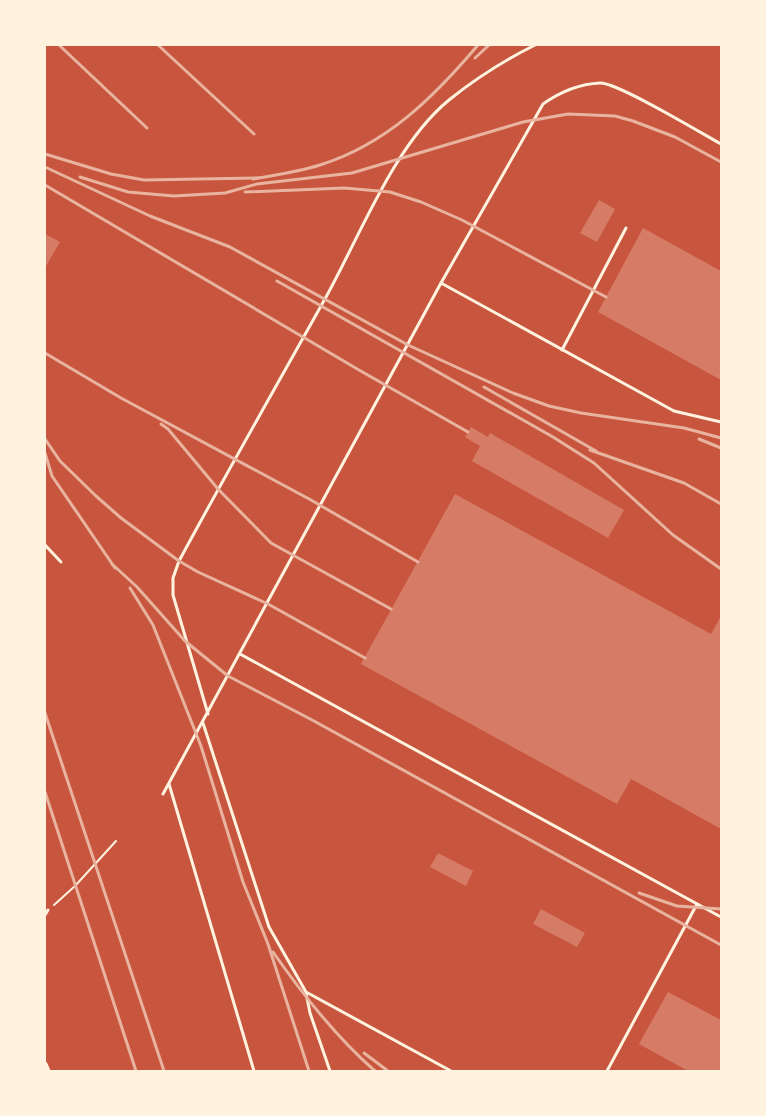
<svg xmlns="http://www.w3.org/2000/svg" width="766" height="1116" font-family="'DM Sans',sans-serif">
<rect width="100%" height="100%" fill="#c8553d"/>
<g fill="#d67c66">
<path d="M599 200 615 209 597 242 580 233Z"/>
<path d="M643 228 721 271V380L598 312Z"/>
<path d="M45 234 60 242 46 266H45Z"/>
<path d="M471 427 488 437 490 433 624 510 608 538 472 461 480 446 465 437Z"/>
<path d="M455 494 711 634 721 616V829L631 779 617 804 361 664Z"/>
<path d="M438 853 473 871 466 886 430 867Z"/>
<path d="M541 909 585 933 577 947 533 924Z"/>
<path d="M668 992 721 1020V1071H688L639 1044Z"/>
</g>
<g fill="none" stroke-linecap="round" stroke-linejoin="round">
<path stroke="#fff3e0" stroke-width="2" d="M54 905 75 886 116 841"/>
<g stroke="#fff3e0" stroke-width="3">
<path d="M441 283 674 411 721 422"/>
<path d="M562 350 626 228"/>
<path d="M45 545 61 562"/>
<path d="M240 654 721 917"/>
<path d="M208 714 173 595V578L179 561C227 472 277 385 326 297 360 236 394 145 449 100 475 79 505 60 535 45"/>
<path d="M203 723 269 927 306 992 451 1071"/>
<path d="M169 784 254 1071"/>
<path d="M163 794 441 283 543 104C560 92 579 84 600 83 617 82 701 133 721 144"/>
<path d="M45 915 48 910"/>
<path d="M306 993 310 1013 330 1071"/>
<path d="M607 1071 697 904"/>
</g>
<path stroke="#fff3e0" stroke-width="5" d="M45 1064 48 1071"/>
<g stroke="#e9b49f" stroke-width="3">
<path d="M59 45 147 128"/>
<path d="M158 45 254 134"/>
<path d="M475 58 489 45"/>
<path d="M45 154 111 174 144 180 259 178"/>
<path d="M45 167 150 216 230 247 408 345 513 393 549 406 581 413 684 428 721 438"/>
<path d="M80 177 128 192 174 196 225 193 257 184 352 173 523 122 568 114 615 116 633 121 675 137 721 162"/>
<path d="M253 179C275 175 298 172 320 165 387 144 434 97 478 45"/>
<path d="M45 185 359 370 468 432"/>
<path d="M245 192 344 188 390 192 421 202 462 220 606 297"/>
<path d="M277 281 553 437 594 463 673 535 721 569"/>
<path d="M45 353 121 398 311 500 418 562"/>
<path d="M484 387 596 451"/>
<path d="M161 424 168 429 218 489 271 543 391 609"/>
<path d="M45 439 60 461 96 496 121 518 179 561 198 572 268 604 365 658"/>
<path d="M699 439 721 448"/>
<path d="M590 450 684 483 721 504"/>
<path d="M45 453 52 476 115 568"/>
<path d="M112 564 137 587 185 641 228 676 314 721 721 945"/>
<path d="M130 588 153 625 201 746 243 882 268 944 309 1071"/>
<path d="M45 713 164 1071"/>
<path d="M45 792 136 1071"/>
<path d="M639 893 677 906 721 909"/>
<path d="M273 952C303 995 336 1037 375 1071"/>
<path d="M364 1053 388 1071"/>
</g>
</g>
<rect width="766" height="1116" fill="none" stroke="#fff3e0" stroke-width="92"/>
</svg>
